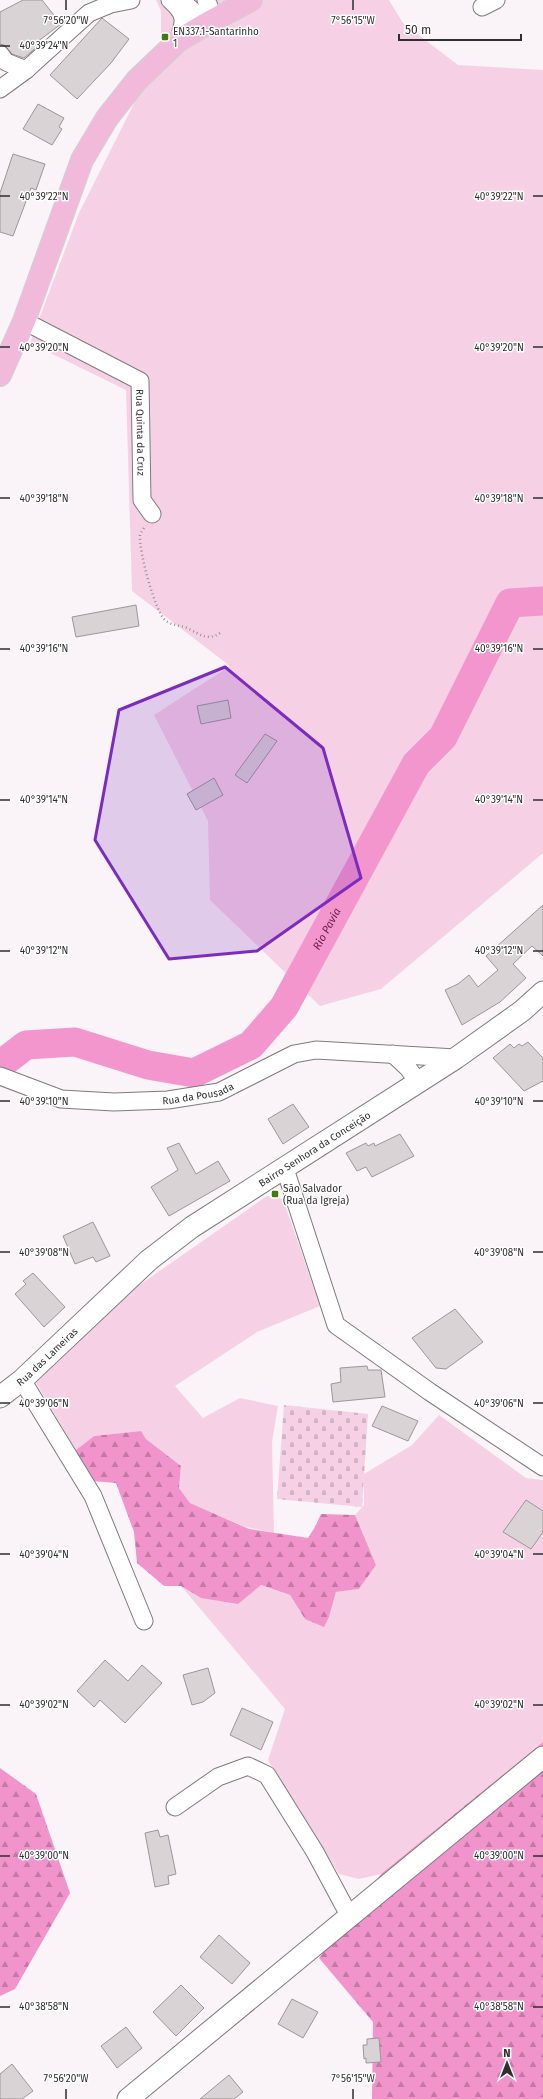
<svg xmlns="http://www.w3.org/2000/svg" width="543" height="2099" font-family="'Fira Sans',sans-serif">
<defs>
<pattern id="forest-firs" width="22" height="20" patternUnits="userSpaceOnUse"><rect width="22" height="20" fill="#f194cb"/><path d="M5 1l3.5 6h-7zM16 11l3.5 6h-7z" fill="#c479a5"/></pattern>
<pattern id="cemetery-stones" width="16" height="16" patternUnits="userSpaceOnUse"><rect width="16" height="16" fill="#f6d1e5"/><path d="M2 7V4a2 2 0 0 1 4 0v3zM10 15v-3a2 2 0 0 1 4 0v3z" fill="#d3b4c5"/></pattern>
</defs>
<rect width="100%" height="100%" fill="#faf3f7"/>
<g fill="#f6d1e5">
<path d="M156 0H389L403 23 458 65 543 70V853L381 989 320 1006 210 900 208 821 154 715 230 666 132 591 126 390 30 343 79 213 161 50V11Z"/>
<path d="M267 1196 283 1199 320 1306 257 1332 175 1386 203 1418 240 1398 278 1406 272 1442 274 1533 243 1526 190 1503 179 1488 181 1466 146 1439 141 1431 94 1436 76 1450 35 1381 118 1300Z"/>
<path d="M439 1415 526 1478 543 1480V1742L381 1874 359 1879 339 1874 268 1760 285 1709 181 1586 201 1598 260 1585 290 1595 305 1619 329 1617 336 1592 359 1589 376 1565 355 1515 364 1505V1474L412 1445Z"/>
</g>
<g fill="url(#forest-firs)">
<path d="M141 1431 146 1439 181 1466 179 1488 190 1503 249 1529 308 1538 315 1527 321 1514 355 1515 376 1565 359 1589 336 1592 329 1617 324 1627 305 1619 290 1595 261 1585 238 1604 201 1598 181 1586H164L137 1563 134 1532 116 1483 92 1481 78 1462 76 1450 94 1436Z"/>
<path d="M543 1742V2099H372L373 2022 319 1958 381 1874Z"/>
<path d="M0 1768 36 1794 70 1893 15 1989 0 1996Z"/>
</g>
<path fill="url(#cemetery-stones)" d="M284 1405 368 1414 362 1507 277 1499Z"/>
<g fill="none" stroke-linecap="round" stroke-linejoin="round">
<path stroke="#f396cd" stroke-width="29" id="s1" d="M0 1065 26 1045 75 1042 148 1065 194 1073 251 1045 284 1007 416 764 443 737 510 603 543 601"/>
</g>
<g fill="#dad3d6" stroke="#9c9599">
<path d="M23 0H42L61 24 37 42 39 45 24 58 12 54 4 45 0 44V12Z"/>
<path d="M102 18 129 39 111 63 77 99 50 75Z"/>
<path d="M38 104 64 118 59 127 62 129 52 145 23 129Z"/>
<path d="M13 154 45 164 36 190 31 188 13 236 0 232V193Z"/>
<path d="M136 605 139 626 76 637 72 617Z"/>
<path d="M228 700 231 718 201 724 197 706Z"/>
<path d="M265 734 277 741 247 783 235 775Z"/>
<path d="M214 778 223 795 196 810 187 794Z"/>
<path d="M543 905V956L532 946 513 964 526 978 500 1002 462 1025 445 990 458 984 469 975 478 987 498 970 486 956Z"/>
<path d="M528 1042 543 1058V1081L524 1091 493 1058 510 1044 514 1048 519 1044 522 1046Z"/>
<path d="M293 1104 309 1127 283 1144 268 1119Z"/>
<path d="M400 1134 414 1156 372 1177 366 1167 357 1171 346 1153 366 1143 368 1146 374 1143 375 1146Z"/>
<path d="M179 1143 196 1174 218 1161 230 1181 169 1216 151 1187 178 1170 167 1148Z"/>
<path d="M93 1222 110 1256 96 1262 93 1257 75 1264 63 1236Z"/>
<path d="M33 1273 65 1307 44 1327 15 1294 26 1284 23 1281Z"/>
<path d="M455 1309 483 1342 450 1366 446 1369 436 1368 412 1338Z"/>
<path d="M367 1366 368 1370H381L385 1397 333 1402 331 1384 341 1382 340 1368Z"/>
<path d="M382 1406 418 1421 408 1441 372 1426Z"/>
<path d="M526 1500 543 1511V1532L531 1549 503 1532Z"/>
<path d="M105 1660 128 1681 142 1665 162 1683 125 1723 100 1700 94 1707 77 1691Z"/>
<path d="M208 1668 215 1693 203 1702 192 1705 183 1675Z"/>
<path d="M242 1708 273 1722 261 1750 230 1735Z"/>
<path d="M158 1830 160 1837 168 1835 176 1874 168 1876 169 1884 155 1887 145 1833Z"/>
<path d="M219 1935 250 1963 232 1984 200 1957Z"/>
<path d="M181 1985 204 2008 176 2036 153 2012Z"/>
<path d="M292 1999 318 2012 303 2038 278 2024Z"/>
<path d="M126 2027 142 2048 117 2068 101 2046Z"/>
<path d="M379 2038 381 2062 366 2063V2058L364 2059 363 2045H367V2039Z"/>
<path d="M12 2064 33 2091 22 2099H0V2074Z"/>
<path d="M229 2075 243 2092 234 2099H200Z"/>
</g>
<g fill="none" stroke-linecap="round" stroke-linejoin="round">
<g stroke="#807a7d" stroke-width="19">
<g id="minor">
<path d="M170 0C187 15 185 21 178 41"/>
<path d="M176 0 186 5 208 23"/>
<path d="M206 0 209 6 208 23"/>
<path d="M482 7 496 0"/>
<path d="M0 54 6 62 26 70"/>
<path d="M0 89 26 70 89 13 111 4 131 0"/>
<path id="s2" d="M24 321 140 381 142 500 152 514"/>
<path d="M393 1054 408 1068 418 1082"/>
<path id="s3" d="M0 1076 61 1099 114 1102 168 1100 219 1092 294 1054 316 1050 456 1058"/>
<path d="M285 1169 336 1325 430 1392 543 1467"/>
<path d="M22 1380 93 1496 144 1621"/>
<path d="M175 1807 218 1777 248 1766 267 1775 315 1852 350 1917"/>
</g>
</g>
<g stroke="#807a7d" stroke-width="23">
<g id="tertiary">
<path id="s4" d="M0 1397 22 1380 149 1260 192 1227 456 1058 522 1011 543 992"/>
<path d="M128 2099 543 1757"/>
</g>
</g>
<g stroke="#d1d1d1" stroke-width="24">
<path id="primary" d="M0 375 24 321 82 160 107 118 137 80 178 41 208 23 251 0"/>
</g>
<path stroke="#969294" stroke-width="2.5" stroke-dasharray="1 3" stroke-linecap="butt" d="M144 528C142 531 140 533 140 536 139 551 155 613 166 621 173 626 182 625 189 629 201 635 208 641 220 633"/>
<use href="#minor" stroke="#fff" stroke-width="17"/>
<use href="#tertiary" stroke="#fff" stroke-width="21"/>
<use href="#primary" stroke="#f1bada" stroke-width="22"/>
</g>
<path fill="#7b2cbf" fill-opacity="0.2" stroke="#7b2cbf" stroke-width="3" stroke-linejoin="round" d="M225 667 323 748 361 878 257 951 169 959 95 840 119 710Z"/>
<path fill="none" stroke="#302e2f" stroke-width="1.5" d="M66 0V10M353 0V10M0 46H10M0 196H10M533 196H543M0 347H10M533 347H543M0 498H10M533 498H543M0 649H10M533 649H543M0 800H10M533 800H543M0 951H10M533 951H543M0 1101H10M533 1101H543M0 1252H10M533 1252H543M0 1403H10M533 1403H543M0 1554H10M533 1554H543M0 1705H10M533 1705H543M0 1856H10M533 1856H543M0 2007H10M533 2007H543M66 2089V2099M353 2089V2099"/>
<g fill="#447b11" stroke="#fff" stroke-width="1.5">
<rect x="161" y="33" width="8" height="8" rx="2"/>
<rect x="271" y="1190" width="8" height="8" rx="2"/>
</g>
<g text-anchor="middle" stroke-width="3" stroke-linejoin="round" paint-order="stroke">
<g font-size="10" fill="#302e2f" stroke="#fff" text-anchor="start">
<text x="173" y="35">EN337.1-Santarinho<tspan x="173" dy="12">1</tspan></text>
<text x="283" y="1192">São Salvador<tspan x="283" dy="12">(Rua da Igreja)</tspan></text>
</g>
<g font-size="10" fill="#302e2f" stroke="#fff">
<text dy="4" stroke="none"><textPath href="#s2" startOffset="182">Rua Quinta da Cruz</textPath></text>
<text dy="4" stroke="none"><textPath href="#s3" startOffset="203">Rua da Pousada</textPath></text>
<text dy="4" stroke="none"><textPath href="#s4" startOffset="402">Bairro Senhora da Conceição</textPath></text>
<text dy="4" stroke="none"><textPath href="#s4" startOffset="62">Rua das Lameiras</textPath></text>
</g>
<g font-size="11" font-style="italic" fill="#69194e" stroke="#fff">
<text dy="4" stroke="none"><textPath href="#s1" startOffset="408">Rio Pavia</textPath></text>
</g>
</g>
<g font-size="10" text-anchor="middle" fill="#302e2f" stroke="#fff" stroke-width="3" stroke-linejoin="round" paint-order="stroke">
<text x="66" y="24">7°56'20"W</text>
<text x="353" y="24">7°56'15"W</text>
<text x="44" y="49">40°39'24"N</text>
<text x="44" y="200">40°39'22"N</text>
<text x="499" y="200">40°39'22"N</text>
<text x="44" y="351">40°39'20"N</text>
<text x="499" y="351">40°39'20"N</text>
<text x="44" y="502">40°39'18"N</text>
<text x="499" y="502">40°39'18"N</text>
<text x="44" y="652">40°39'16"N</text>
<text x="499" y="652">40°39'16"N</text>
<text x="44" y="803">40°39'14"N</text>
<text x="499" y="803">40°39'14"N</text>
<text x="44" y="954">40°39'12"N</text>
<text x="499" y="954">40°39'12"N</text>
<text x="44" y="1105">40°39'10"N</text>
<text x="499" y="1105">40°39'10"N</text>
<text x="44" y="1256">40°39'08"N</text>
<text x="499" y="1256">40°39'08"N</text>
<text x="44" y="1407">40°39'06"N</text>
<text x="499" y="1407">40°39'06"N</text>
<text x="44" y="1558">40°39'04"N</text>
<text x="499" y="1558">40°39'04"N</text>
<text x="44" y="1708">40°39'02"N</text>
<text x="499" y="1708">40°39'02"N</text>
<text x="44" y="1859">40°39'00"N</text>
<text x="499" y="1859">40°39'00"N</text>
<text x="44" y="2010">40°38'58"N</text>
<text x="499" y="2010">40°38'58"N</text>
<text x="66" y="2082">7°56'20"W</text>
<text x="353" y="2082">7°56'15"W</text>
</g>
<g transform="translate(507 2063)" stroke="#ffffff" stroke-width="3" paint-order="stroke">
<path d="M0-3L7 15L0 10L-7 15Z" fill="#302e2f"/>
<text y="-6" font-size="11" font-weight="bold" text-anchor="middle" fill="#302e2f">N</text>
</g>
<path d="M399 34v6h122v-6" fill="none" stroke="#302e2f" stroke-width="2"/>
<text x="405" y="34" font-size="12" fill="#302e2f" stroke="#ffffff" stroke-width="3" paint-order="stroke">50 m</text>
</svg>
